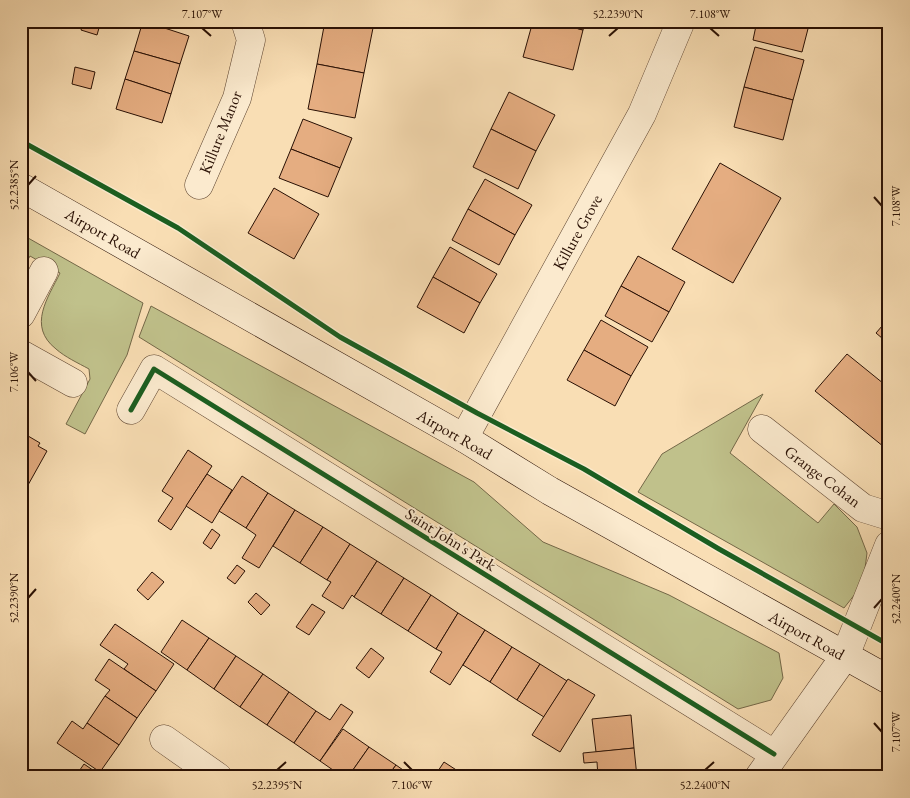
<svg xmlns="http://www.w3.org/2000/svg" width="910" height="798" font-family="'EB Garamond',serif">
<rect width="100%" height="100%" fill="#f9deb4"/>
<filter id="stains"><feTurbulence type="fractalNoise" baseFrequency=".004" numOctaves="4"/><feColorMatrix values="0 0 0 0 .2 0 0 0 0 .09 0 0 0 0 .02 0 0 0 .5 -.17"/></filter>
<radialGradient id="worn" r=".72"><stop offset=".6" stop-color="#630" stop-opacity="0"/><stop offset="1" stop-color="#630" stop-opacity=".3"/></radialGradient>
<g fill="#c0c18b" stroke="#746848">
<path d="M21 234 143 303 127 355 85 434 66 424 90 379 89 369C78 363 65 357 56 349 27 326 48 298 60 273L30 256 21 272Z"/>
<path d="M151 306 474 482 543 542 669 595 779 653 783 678 771 700 738 709 139 337Z"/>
<path d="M763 394 730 453 818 523 834 504 857 527 867 553 863 584 844 608 638 492 662 454Z"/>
</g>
<g fill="#e5ad81" stroke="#291004">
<path d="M84 21H101L97 35 81 30Z"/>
<path d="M143 21 189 36 180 64 134 51Z"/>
<path d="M325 21H337L373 28 364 73 317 64Z"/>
<path d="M533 21H549L583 30 573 70 523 57Z"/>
<path d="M549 21H586L583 30Z"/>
<path d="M757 21H810L802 52 753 40Z"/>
<path d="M755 47 804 60 793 100 744 87Z"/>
<path d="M134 51 180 64 171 94 125 79Z"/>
<path d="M317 64 364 73 355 118 308 109Z"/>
<path d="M75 67 95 72 91 89 72 84Z"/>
<path d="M125 79 171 94 162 123 116 109Z"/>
<path d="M744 87 793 100 783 140 734 127Z"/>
<path d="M509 92 555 115 536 151 491 129Z"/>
<path d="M303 119 352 138 340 168 291 149Z"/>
<path d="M491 129 536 151 518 189 473 167Z"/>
<path d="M291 149 340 168 328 197 279 178Z"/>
<path d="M720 163 781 198 733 283 672 249Z"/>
<path d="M485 179 532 205 515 235 468 209Z"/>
<path d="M274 188 319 214 294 259 248 233Z"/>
<path d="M468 209 515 235 499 265 452 240Z"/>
<path d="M450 247 497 274 480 303 433 277Z"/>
<path d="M638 256 685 282 669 312 621 286Z"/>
<path d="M433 277 480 303 464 333 417 307Z"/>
<path d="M621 286 669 312 652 342 605 316Z"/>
<path d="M889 318V344L876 333Z"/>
<path d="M601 320 648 347 631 376 584 350Z"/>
<path d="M584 350 631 376 615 406 567 380Z"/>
<path d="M847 354 889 388V451L815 391Z"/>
<path d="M23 433 40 443 38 446 47 451 23 494 21 493V435Z"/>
<path d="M188 450 212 466 171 530 158 521 173 498 162 491Z"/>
<path d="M207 474 232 490 212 523 186 506Z"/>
<path d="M242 476 268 493 246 528 219 511Z"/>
<path d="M268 493 295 510 259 568 242 558 256 535 246 528Z"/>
<path d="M295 510 323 527 300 563 273 546Z"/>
<path d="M323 527 350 544 327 580 300 563Z"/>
<path d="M212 529 220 535 211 549 203 543Z"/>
<path d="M350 544 377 561 354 597 352 595 343 609 322 596 331 582 327 580Z"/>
<path d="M377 561 404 578 381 614 354 597Z"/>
<path d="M237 565 245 571 235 584 227 578Z"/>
<path d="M152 572 164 582 148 600 137 590Z"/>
<path d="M404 578 431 595 408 631 381 614Z"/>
<path d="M256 593 270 605 261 615 248 602Z"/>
<path d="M431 595 458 613 436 649 408 631Z"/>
<path d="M312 604 325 612 309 635 296 627Z"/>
<path d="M458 613 485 630 450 685 430 672 442 652 436 649Z"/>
<path d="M182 620 209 638 187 670 161 652Z"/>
<path d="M115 624 174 664 156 691 124 669 128 664 100 645Z"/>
<path d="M485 630 512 647 490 682 463 665Z"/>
<path d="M209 638 236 656 214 689 187 670Z"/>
<path d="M512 647 540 664 517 700 490 682Z"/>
<path d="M371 648 384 658 369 678 356 668Z"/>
<path d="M236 656 263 674 240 707 214 689Z"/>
<path d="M109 659 156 691 137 718 105 696 110 690 95 680Z"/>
<path d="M540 664 567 681 544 717 517 700Z"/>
<path d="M263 674 289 692 267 725 240 707Z"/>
<path d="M568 679 595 695 560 752 532 735Z"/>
<path d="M289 692 316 711 294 743 267 725Z"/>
<path d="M105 696 137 718 119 745 87 723Z"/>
<path d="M341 704 353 712 320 761 294 743 316 711 330 720Z"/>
<path d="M631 715 634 748 596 752 592 719Z"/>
<path d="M72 721 83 729 87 723 119 745 100 772 57 743Z"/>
<path d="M343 729 369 747 348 777H343L320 761Z"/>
<path d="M369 747 396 765 387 777H348Z"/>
<path d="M634 748 637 777H598L597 762 584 763 583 753Z"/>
<path d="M444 762 461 773 458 777H434Z"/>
<path d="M84 764 103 777H75Z"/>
<path d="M396 765 413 777H387Z"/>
</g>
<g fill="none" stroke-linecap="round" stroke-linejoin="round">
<g stroke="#5d4430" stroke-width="29">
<g id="minor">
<path d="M199 185 237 98 251 40 245 21"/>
<path d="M21 314 44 271"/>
<path d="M21 354 73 383"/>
<path d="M131 410 154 369 774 754"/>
<path d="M762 429 863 508 889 516"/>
<path d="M464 438 642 114 681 21"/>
<path d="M164 739 218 777"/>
<path d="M759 777 845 656 889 545"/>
</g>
</g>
<g stroke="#291004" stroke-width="29">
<path id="secondary" d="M21 187 464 438 550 491 889 680"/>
</g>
<use href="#minor" stroke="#fbeace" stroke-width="28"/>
<use href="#secondary" stroke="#fbeace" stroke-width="28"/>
<g stroke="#fbeace" stroke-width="8">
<g id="cycleway">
<path d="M21 141 178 228 340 337 477 413 584 469 719 549 889 645"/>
<path d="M131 410 154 369 774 754"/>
</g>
</g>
<use href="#cycleway" stroke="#1b5e20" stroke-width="5"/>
</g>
<path fill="none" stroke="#291004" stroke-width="2" d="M202 28 211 36M710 28 719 36M609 36 618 28M28 185 36 176M874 197 882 206M28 372 36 381M28 598 36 589M874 608 882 599M874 723 882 732M404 762 412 770M277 770 286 762M705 770 714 762"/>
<g text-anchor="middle" stroke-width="4" stroke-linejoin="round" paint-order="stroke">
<g font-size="16" fill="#291004" stroke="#fbeace">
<text transform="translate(220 132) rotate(-68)" y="6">Killure Manor</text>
<text transform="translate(577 232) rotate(-61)" y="6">Killure Grove</text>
<text transform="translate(103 233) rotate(30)" y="6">Airport Road</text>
<text transform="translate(455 434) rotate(30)" y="6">Airport Road</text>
<text transform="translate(823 476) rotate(37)" y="6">Grange Cohan</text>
<text transform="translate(451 539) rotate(32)" y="6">Saint John's Park</text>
<text transform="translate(807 635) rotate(29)" y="6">Airport Road</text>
</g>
</g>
<rect width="910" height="798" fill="none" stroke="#f9deb4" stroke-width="55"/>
<rect x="28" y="28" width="854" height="742" fill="none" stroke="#291004" stroke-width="2"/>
<g font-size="12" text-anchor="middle" fill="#291004">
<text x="202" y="18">7.107°W</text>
<text x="618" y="18">52.2390°N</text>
<text x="710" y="18">7.108°W</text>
<text transform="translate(14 185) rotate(-90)" y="4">52.2385°N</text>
<text transform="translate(896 206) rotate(-90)" y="4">7.108°W</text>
<text transform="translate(14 372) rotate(-90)" y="4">7.106°W</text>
<text transform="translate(14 598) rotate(-90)" y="4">52.2390°N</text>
<text transform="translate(896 599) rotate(-90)" y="4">52.2400°N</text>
<text transform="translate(896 732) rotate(-90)" y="4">7.107°W</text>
<text x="277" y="789">52.2395°N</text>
<text x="412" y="789">7.106°W</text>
<text x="705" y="789">52.2400°N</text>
</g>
<rect width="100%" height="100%" filter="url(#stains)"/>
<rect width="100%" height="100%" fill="url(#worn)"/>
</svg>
